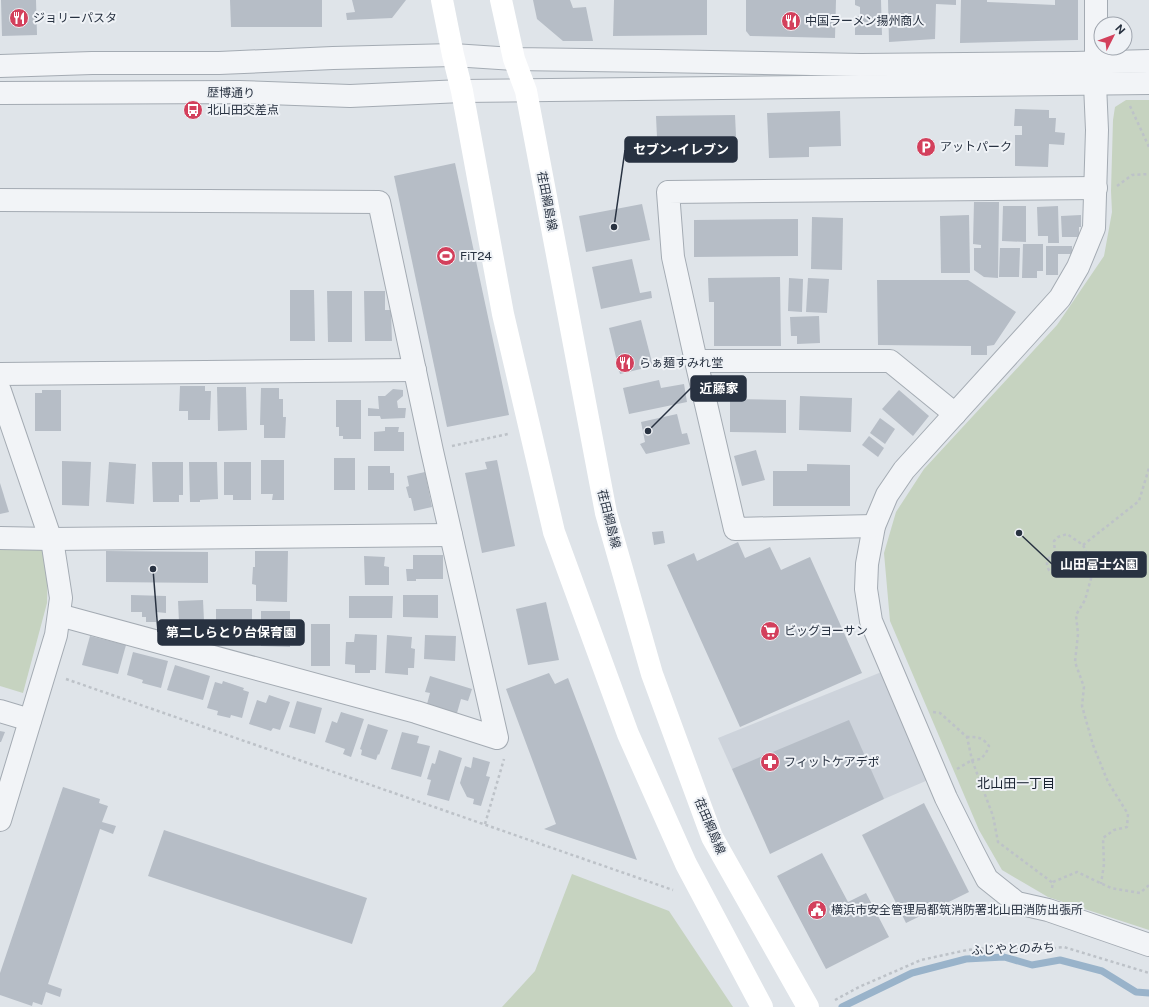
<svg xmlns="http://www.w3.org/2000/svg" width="1149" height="1007" font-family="'Public Sans','Noto Sans JP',sans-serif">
<rect width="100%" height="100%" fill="#dfe4e9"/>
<path fill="#cdd3db" d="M884 671 928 780 884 799 732 769 718 738Z"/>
<g fill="#c6d3c0">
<path d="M1126 100H1149V930L1048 897 1002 870 979 830 890 621 884 553 896 512 924 469 1057 325 1104 256 1112 212 1111 191 1113 120 1115 107Z"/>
<path d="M0 545H44L48 565 47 603 23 693 0 686Z"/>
<path d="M572 874 669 911 733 1007H502L535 971Z"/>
</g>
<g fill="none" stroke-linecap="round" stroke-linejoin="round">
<path stroke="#99b3ca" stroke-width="7" d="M842 1007 912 973 966 959 1004 957 1032 965 1060 960 1102 971 1136 992 1149 993"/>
</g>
<g fill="#b6bdc6">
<path d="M1 0H36L37 35 2 36Z"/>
<path d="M230 0H322V27H231Z"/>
<path d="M352 0H406L392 18 347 20 346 13 355 12Z"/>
<path d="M533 0H570L573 8 586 7 593 41H563L537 19Z"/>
<path d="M614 0H707V35L613 36Z"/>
<path d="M746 0H836L835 38 750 36 746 31Z"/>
<path d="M855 0H881L882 35H855V16H860V7L855 5Z"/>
<path d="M888 0H956V5L936 4 935 39 889 42Z"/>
<path d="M961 0H987V2L1055 5V0H1078V40L960 43Z"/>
<path d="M1015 109 1049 110V118H1056L1055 132 1065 133 1064 145 1049 144 1048 167 1015 166V135H1022V126H1014Z"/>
<path d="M840 111 841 146 809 147V157L769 158 767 113Z"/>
<path d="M735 115 737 157 658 159 656 116Z"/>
<path d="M455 163 509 415 447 427 394 176Z"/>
<path d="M974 202H999L998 278 984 277 974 270V248H981V245L973 244Z"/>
<path d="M642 204 650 240 586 252 579 216Z"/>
<path d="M1003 206H1026V242L1002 241Z"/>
<path d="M1058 206 1059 243H1048V236H1038L1037 207Z"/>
<path d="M969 215 970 273H941L940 216Z"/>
<path d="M1081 215V227H1079V237H1062L1061 216Z"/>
<path d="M812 217 843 218 842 270 811 269Z"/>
<path d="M798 219V256L694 257V220Z"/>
<path d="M1023 244H1043V271H1037V278H1022Z"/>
<path d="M1046 246H1072V254H1058V275H1046Z"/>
<path d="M1000 248H1020L1019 277H999Z"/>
<path d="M632 259 640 293 651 291 652 298 601 309 592 267Z"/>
<path d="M780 277 781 346H714V302H709L708 278Z"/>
<path d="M789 278 803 279 802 312 788 311Z"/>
<path d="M808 278 829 279 827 313 806 312Z"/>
<path d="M877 280H968L1016 312 994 345 987 346V355H971V346L878 345Z"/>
<path d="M290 290H314L315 341H290Z"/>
<path d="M327 291H352V342H328Z"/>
<path d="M364 291H385V310H391L392 341H365Z"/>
<path d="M819 316 820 343 797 344V336H791L790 317Z"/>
<path d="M641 320 653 366 620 374 609 328Z"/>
<path d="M659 380 661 388 684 384 687 402 629 414 623 388Z"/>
<path d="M180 386H205V391H211L210 420H188V411H179Z"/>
<path d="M217 387H246L247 430 218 431Z"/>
<path d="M261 388H279V399H283V417H286L285 438H264V425H260Z"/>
<path d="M393 389 403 390V396L397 401 398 408H406L405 418 381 419 380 416H368V408L379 409 378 396H385Z"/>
<path d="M42 390H61V431H35V393H42Z"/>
<path d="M899 390 929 416 913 436 882 409Z"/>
<path d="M800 396 852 398 851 432 799 430Z"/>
<path d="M730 399 786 400V433L730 432Z"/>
<path d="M336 400H361V439H343V436H339V427H336Z"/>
<path d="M677 414 682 434 687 433 690 444 646 454 640 444 645 442 641 422Z"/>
<path d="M880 418 895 429 885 444 870 433Z"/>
<path d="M385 427H399L398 432H404V451H374V432L385 431Z"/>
<path d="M869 436 884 448 878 457 862 445Z"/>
<path d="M756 450 765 480 742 486 734 456Z"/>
<rect x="334" y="458" width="21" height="32"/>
<path d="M261 460H284V500H272L273 494H261Z"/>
<path d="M497 460 515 546 482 553 465 473 487 469 485 462Z"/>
<path d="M62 461 91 462 89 506 62 505Z"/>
<path d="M109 462 136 464 134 504 106 502Z"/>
<path d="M152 462H183V495H179V502H153Z"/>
<path d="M189 462H217L218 499 200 500V502H190Z"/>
<path d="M224 462H251V500H233V495H224Z"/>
<path d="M807 464 850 465V506H773V471H807Z"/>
<path d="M368 466H390V473H394V490H368Z"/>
<path d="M425 472 432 507 414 511 411 498H409L406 487 409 486 407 476Z"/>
<path d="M0 483 9 512 0 514Z"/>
<path d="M663 531 665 543 654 545 652 532Z"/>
<path d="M738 542 745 558 770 547 781 570 810 557 862 673 740 727 667 565 694 553 697 561Z"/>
<path d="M106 551 208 552V583L106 582Z"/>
<path d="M255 551H288L287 602 256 601V585L252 584 253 567H255Z"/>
<path d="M413 555H443V579H416V581H407L406 569H413Z"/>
<path d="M364 556 385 557 384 566 389 567V585H365Z"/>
<path d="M131 595 166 596V613L156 612V622H146V617H142V612H131Z"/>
<path d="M403 595H438V618L403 617Z"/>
<path d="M349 596H393L392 618H349Z"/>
<path d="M203 600 204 621 179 622 178 601Z"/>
<path d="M546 602 559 660 528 665 516 609Z"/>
<rect x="216" y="609" width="36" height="31"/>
<path d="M261 611H290V647L261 646Z"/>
<rect x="311" y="624" width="19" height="42"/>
<path d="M355 634 377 635 376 670H370V673H355V665L345 664 346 642H354Z"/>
<path d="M387 635 412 637 411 648 415 649 414 668H408V675L385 673Z"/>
<path d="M425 635 456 636 455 661 424 659Z"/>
<path d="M90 636 126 645 118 674 82 665Z"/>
<path d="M133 652 168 661 161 688 142 683 143 680 127 675Z"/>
<path d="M175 665 210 676 203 700 167 690Z"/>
<path d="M549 673 555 684 568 678 637 860 544 829 556 824 506 689Z"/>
<path d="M430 676 472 689 468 701 461 699 457 713 427 704 430 693 425 692Z"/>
<path d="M223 681 244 688 243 690 249 692 242 718 231 715 230 718 217 715 218 711 207 708 215 682 222 684Z"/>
<path d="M269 695 290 702 280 730 273 728 271 731 249 724 257 700 266 703Z"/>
<path d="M297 701 322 708 315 734 289 727Z"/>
<path d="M341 712 364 719 351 757 343 754 345 749 325 742 332 721 337 723Z"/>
<path d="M849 720 884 799 770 854 732 769Z"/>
<path d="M368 724 388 730 379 755 378 754 376 760 361 755 362 750 360 749Z"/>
<path d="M0 731 5 732 1 742H0Z"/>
<path d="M402 732 419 736 417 743 430 746 421 777 391 769Z"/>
<path d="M439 750 462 758 449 801 427 795 431 780 427 779 432 763 435 764Z"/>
<path d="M473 757 490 762 486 776 490 777 481 806 473 804 474 799 467 797 460 783 465 766 471 768Z"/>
<path d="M63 787 100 799 99 803 108 806 102 822 116 826 113 834 100 829 48 984 62 989 60 997 46 992 42 1005 33 1002 32 1006 0 995V973Z"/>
<path d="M924 803 969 892 906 923 862 835Z"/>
<path d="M164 830 367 898 352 944 148 876Z"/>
<path d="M822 853 848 902 866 893 889 937 826 969 777 876Z"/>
</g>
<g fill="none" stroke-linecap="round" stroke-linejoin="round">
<g stroke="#a4abb3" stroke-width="24">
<g id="minor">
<path d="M1096 0V62L1095 84 1097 130 1094 228 1078 267 1060 298 904 470 887 495 874 526 867 564 866 589 871 621 946 798 973 852 987 879 1017 903 1048 910 1149 945"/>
<path d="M0 200 379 202 432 451 497 738 416 712 59 615"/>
<path d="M696 361H890L955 414"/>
<path d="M0 374 415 370"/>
<path d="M0 391 53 546 61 598 56 635 0 820"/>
<path d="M874 526 735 529 696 361 673 257 668 192 1096 188"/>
<path d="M0 538 51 539 451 535"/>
<path d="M0 711 30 720"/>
</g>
</g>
<g stroke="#a4abb3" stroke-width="24">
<g id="tertiary">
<path d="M0 66 92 63H219L333 58 453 55 514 59 658 61 861 65 1074 63 1149 61"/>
<path d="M0 93 239 92 350 96 462 91 1149 83"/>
</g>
</g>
<g stroke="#bdc2c8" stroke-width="2.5" stroke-dasharray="3 3" stroke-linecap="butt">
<path d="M1130 106 1149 147"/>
<path d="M1117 186 1132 175 1149 174"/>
<path d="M452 446 508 434"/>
<path d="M1083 545 1139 501 1149 468"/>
<path d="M1055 554 1054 541 1058 537 1067 534 1083 545 1095 571 1092 575 1085 600 1076 615 1078 634 1075 662 1084 687 1082 706 1093 745 1108 782 1128 814 1127 827 1114 830 1103 838 1104 864 1101 884"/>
<circle cx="1057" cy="564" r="10"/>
<path d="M66 679 673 890"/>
<path d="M933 712 940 713 967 737 972 760 981 759 986 753 989 746C982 737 978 737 967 737"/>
<path d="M957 769 972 760 993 816 998 842 1053 883"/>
<path d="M485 824 504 759"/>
<path d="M1052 888 1053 882 1077 872 1111 888 1140 893 1149 885"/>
<path d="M835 1000 859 987 921 960 967 950 1003 947 1046 949 1064 947 1149 973"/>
</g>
<use href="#minor" stroke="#f2f4f7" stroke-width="22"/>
<use href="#tertiary" stroke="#f2f4f7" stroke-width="22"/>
<g stroke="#fff" stroke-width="22">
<path d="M442 0 453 55 462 91 503 314 554 532 628 734 686 864 762 1007"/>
<path d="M501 0 514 59 526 91 606 513 652 674 712 837 808 1007"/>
</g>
</g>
<defs>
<g id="restaurant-disc" transform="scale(1)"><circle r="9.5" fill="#d3405c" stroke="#eff2f6"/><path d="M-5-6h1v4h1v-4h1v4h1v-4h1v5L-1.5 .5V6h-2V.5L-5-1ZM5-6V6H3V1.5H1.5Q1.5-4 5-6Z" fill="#fff"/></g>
<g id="bus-disc" transform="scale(1)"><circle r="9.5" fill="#d3405c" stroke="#eff2f6"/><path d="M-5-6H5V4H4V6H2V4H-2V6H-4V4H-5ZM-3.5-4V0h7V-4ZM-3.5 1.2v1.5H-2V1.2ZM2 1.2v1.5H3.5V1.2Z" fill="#fff"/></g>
<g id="parking-disc" transform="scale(1)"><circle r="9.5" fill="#d3405c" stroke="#eff2f6"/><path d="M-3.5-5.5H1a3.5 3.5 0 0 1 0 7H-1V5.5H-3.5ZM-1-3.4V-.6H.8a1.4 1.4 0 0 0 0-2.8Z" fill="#fff"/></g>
<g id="stadium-disc" transform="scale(1)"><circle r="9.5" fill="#d3405c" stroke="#eff2f6"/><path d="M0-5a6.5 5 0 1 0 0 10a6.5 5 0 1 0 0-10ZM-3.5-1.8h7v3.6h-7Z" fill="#fff"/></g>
<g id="supermarket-disc" transform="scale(1)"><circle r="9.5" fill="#d3405c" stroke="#eff2f6"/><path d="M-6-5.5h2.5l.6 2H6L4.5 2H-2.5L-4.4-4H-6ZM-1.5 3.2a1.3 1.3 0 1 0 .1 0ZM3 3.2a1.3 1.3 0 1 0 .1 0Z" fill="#fff"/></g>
<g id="pharmacy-disc" transform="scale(1)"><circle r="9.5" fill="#d3405c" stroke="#eff2f6"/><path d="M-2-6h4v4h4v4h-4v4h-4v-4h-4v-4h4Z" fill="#fff"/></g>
<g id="civic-disc" transform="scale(1)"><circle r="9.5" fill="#d3405c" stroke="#eff2f6"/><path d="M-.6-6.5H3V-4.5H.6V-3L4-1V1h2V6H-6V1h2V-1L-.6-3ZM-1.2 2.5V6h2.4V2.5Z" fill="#fff"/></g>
</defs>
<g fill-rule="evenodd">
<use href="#restaurant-disc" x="19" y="18"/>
<use href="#restaurant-disc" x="791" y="21"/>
<use href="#bus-disc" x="193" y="110"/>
<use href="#parking-disc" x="926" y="147"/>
<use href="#stadium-disc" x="446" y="256"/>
<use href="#restaurant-disc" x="625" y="363"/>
<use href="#supermarket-disc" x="770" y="631"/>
<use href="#pharmacy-disc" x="770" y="762"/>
<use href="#civic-disc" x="817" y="910"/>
</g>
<g text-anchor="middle" stroke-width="4" stroke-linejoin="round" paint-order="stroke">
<g font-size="12" fill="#283241" stroke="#eff2f6" text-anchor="start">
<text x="33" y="22">ジョリーパスタ</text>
<text x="805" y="25">中国ラーメン揚州商人</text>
<text x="207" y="114">北山田交差点</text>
<text x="940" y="151">アットパーク</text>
<text x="460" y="260">FiT24</text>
<text x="639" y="367">らぁ麺すみれ堂</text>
<text x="784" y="635">ビッグヨーサン</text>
<text x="784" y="766">フィットケアデポ</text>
<text x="831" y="914">横浜市安全管理局都筑消防署北山田消防出張所</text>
</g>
<g font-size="12" fill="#283241" stroke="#eff2f6">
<text transform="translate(231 93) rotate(1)" y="4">歴博通り</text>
<text transform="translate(547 201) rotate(79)" y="4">荏田綱島線</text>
<text transform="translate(609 519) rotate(76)" y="4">荏田綱島線</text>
<text transform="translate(710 826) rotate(67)" y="4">荏田綱島線</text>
<text transform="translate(1013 949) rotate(-2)" y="4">ふじやとのみち</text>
</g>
<g font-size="13" fill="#1a2332" stroke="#eff2f6">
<text x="1016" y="788">北山田一丁目</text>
</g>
</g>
<path fill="none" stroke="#283241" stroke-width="1.5" d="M614 227L625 150M648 431L691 388M1019 533L1052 564M153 569L158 632"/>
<g fill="#283241" stroke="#eff2f6" stroke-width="1.5">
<circle cx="614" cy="227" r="4"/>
<circle cx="648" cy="431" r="4"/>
<circle cx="1019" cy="533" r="4"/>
<circle cx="153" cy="569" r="4"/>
</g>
<g fill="#283241" stroke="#283241" stroke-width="1.5">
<rect x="625" y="137" width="112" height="25" rx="4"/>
<rect x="691" y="376" width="55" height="25" rx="4"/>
<rect x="1052" y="552" width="94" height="25" rx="4"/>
<rect x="158" y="620" width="146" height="25" rx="4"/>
</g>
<g font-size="13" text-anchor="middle" font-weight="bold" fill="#fff">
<text x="681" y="154">セブン-イレブン</text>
<text x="719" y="393">近藤家</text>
<text x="1099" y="569">山田富士公園</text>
<text x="231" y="637">第二しらとり台保育園</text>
</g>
<g transform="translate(1113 36) rotate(48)"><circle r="19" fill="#eff2f6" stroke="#9fa5ae"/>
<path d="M0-3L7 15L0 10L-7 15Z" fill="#d3405c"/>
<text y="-6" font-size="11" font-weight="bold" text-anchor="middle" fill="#283241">N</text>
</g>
</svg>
